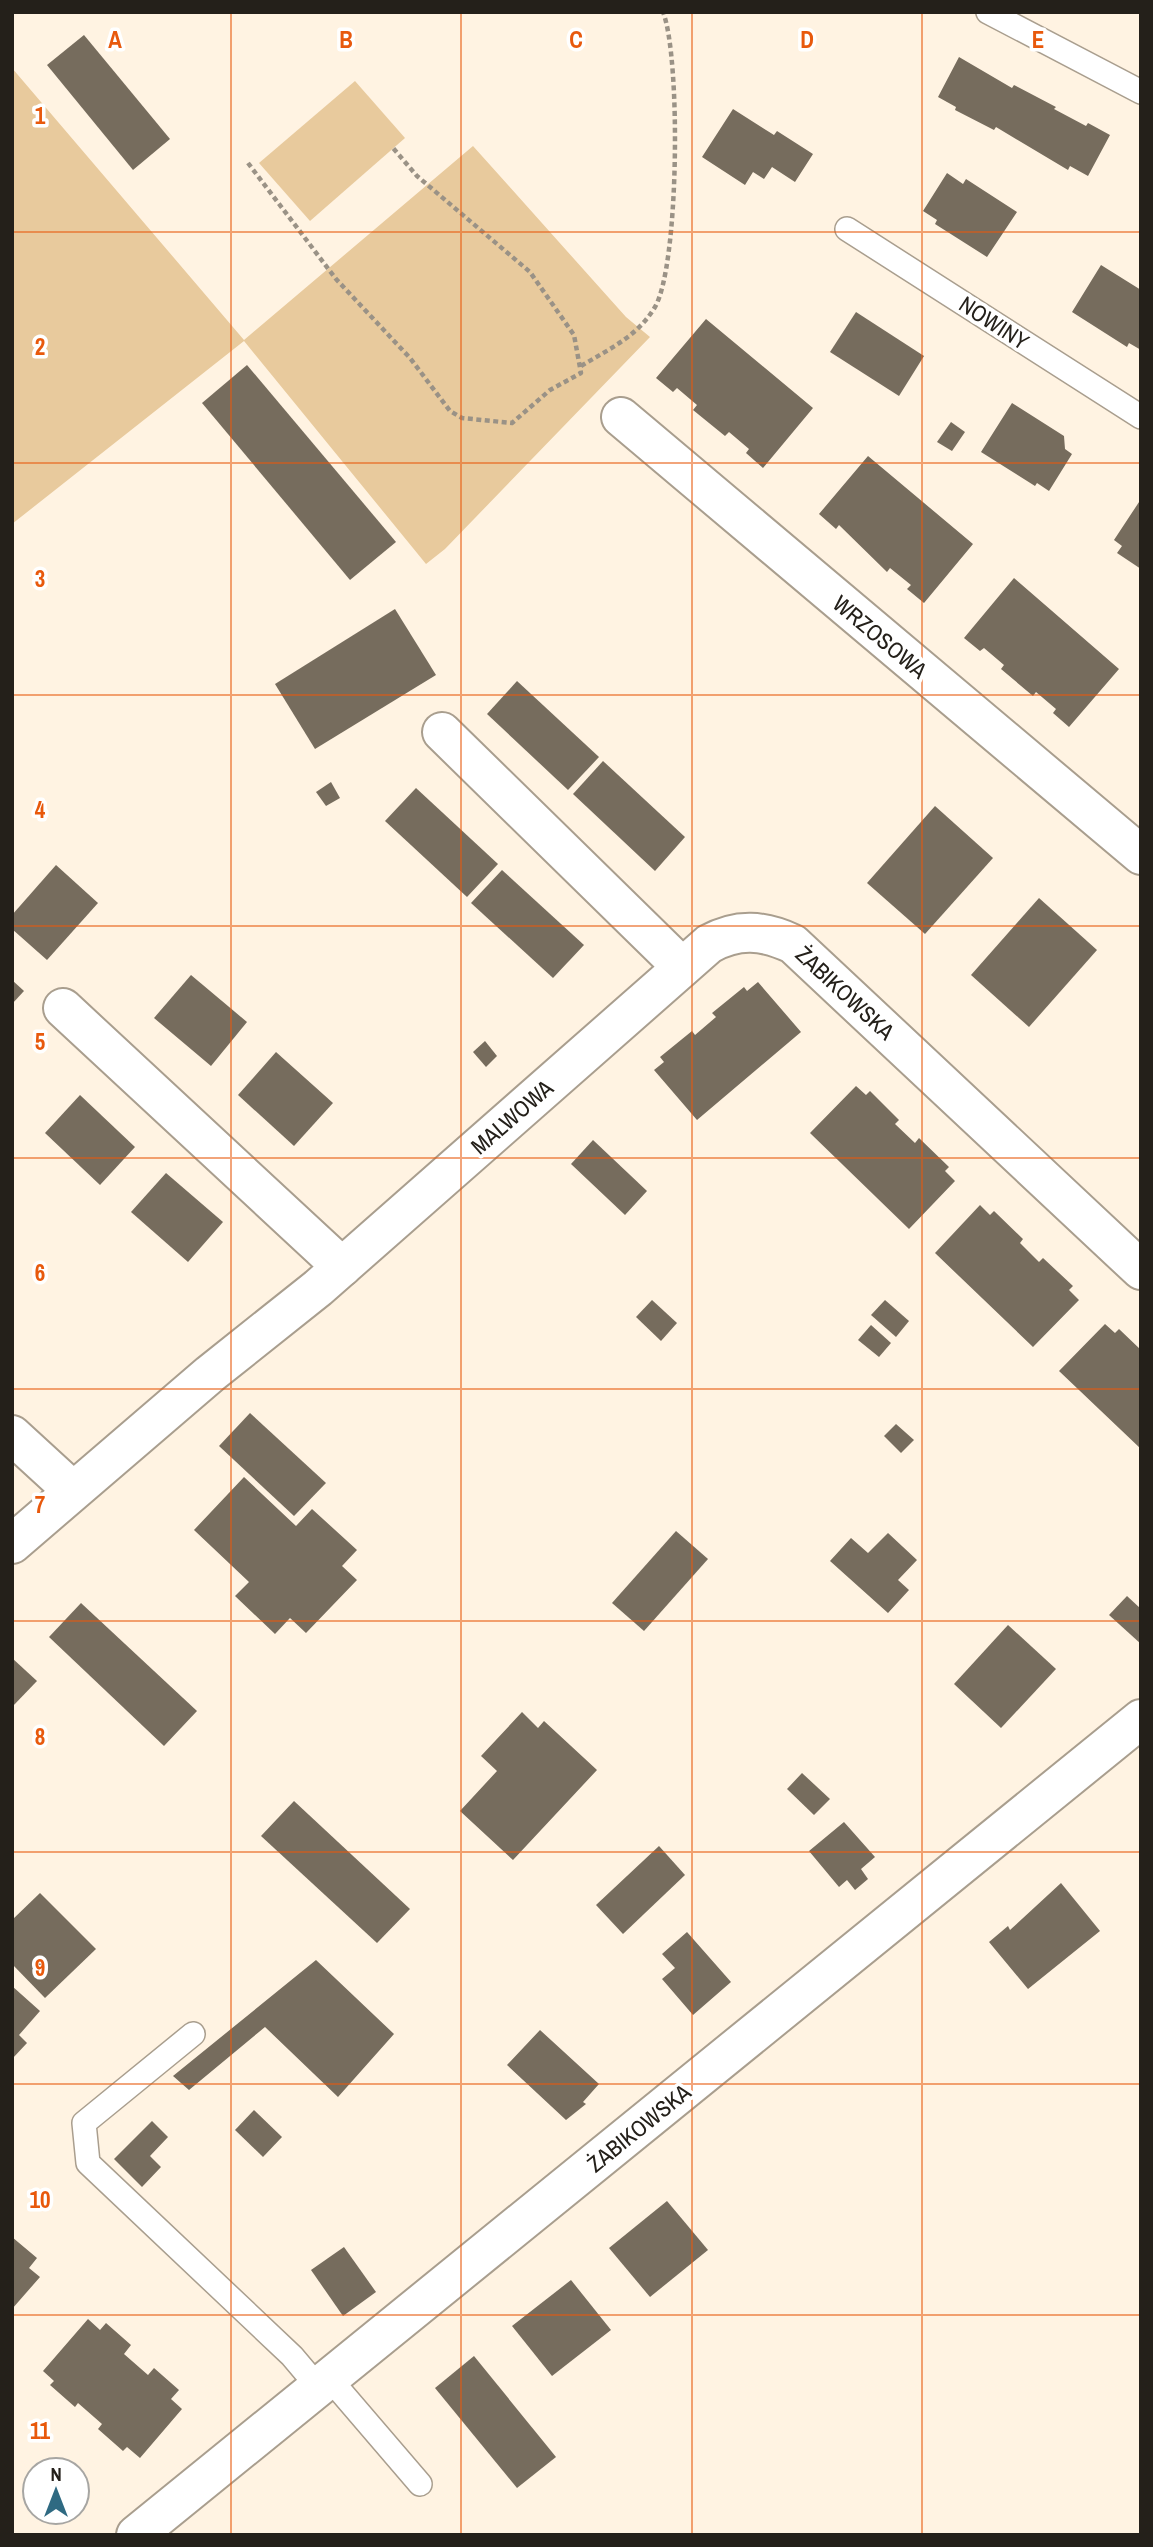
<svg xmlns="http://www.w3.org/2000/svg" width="1153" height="2547" font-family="'Archivo Narrow',sans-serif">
<rect width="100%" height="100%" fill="#fff3e2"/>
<g fill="#e8ca9d">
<path d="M12 68 244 340 473 146 626 317 650 337 445 549 426 564 244 341 12 524Z"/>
<path d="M355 81 405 138 310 221 259 163Z"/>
</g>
<g fill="#766c5d">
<path d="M84 35 170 139 133 170 47 65Z"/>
<path d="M959 57 1012 88 1014 85 1056 107 1054 109 1086 126 1088 123 1110 135 1088 176 1070 166 1068 170 996 127 994 130 955 110 956 107 938 97Z"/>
<path d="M733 109 774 135 777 131 813 154 795 182 772 167 764 179 753 172 745 185 702 157Z"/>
<path d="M947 173 963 184 966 179 1017 212 987 257 935 224 937 220 923 211Z"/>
<path d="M1101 265 1141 290V350L1129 343 1127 347 1072 312Z"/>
<path d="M856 312 924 356 899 396 830 352Z"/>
<path d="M706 319 813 408 763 468 746 453 749 449 729 432 725 436 693 410 697 405 677 388 673 392 656 378Z"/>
<path d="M247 365 396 542 350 580 202 403Z"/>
<path d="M1012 403 1064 436 1065 449 1072 454 1049 491 1037 483 1035 486 981 452Z"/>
<path d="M951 422 965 432 952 451 937 442Z"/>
<path d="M868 456 973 544 924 603 907 589 911 585 890 568 887 572 839 525 836 529 819 514Z"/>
<path d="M1141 499V569L1117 553 1122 546 1114 540Z"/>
<path d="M1014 578 1119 669 1069 727 1053 713 1056 709 1036 692 1033 696 1001 669 1004 665 984 648 980 651 964 638Z"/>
<path d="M395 609 436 675 315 749 275 684Z"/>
<path d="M517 681 599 757 568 790 487 714Z"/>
<path d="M603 761 685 837 655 871 573 794Z"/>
<path d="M331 782 340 798 326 806 316 792Z"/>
<path d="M416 788 498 864 467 897 385 821Z"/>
<path d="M935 806 993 858 925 934 867 883Z"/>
<path d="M56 865 98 903 47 960 12 929V915Z"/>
<path d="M502 870 584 945 553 978 471 903Z"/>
<path d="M1039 898 1097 950 1029 1027 971 975Z"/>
<path d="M191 975 247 1022 211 1066 154 1018Z"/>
<path d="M12 980 24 991 12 1004Z"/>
<path d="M758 982 801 1032 697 1120 654 1070 664 1062 660 1057 692 1031 695 1035 716 1017 712 1013 744 987 747 991Z"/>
<path d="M485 1041 497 1056 486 1067 473 1052Z"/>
<path d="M276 1052 333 1103 294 1146 238 1095Z"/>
<path d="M856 1086 866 1095 870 1091 899 1120 895 1124 915 1143 919 1138 949 1167 945 1171 955 1181 909 1229 810 1133Z"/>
<path d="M80 1095 135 1147 100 1185 45 1133Z"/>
<path d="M593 1140 647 1191 625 1215 571 1164Z"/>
<path d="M166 1173 223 1222 188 1262 131 1212Z"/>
<path d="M980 1205 990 1215 994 1211 1023 1239 1020 1243 1039 1262 1043 1258 1073 1286 1069 1290 1079 1300 1033 1347 935 1253Z"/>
<path d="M652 1300 677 1323 661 1341 636 1317Z"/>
<path d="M885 1300 909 1321 896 1337 871 1315Z"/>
<path d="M1105 1324 1115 1333 1119 1329 1141 1350V1449L1059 1371Z"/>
<path d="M871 1325 891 1343 879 1357 858 1340Z"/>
<path d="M250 1413 326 1483 294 1516 219 1446Z"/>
<path d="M896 1424 914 1440 901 1453 884 1436Z"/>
<path d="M244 1477 296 1526 312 1509 357 1550 342 1566 357 1580 306 1633 290 1618 275 1634 235 1596 249 1582 194 1530Z"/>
<path d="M676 1531 708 1559 644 1631 612 1603Z"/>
<path d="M888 1533 917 1560 898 1580 909 1590 888 1613 830 1561 851 1538 868 1553Z"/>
<path d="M1127 1596 1141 1609V1644L1109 1615Z"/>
<path d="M81 1603 197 1711 164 1746 49 1637Z"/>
<path d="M1008 1625 1056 1669 1001 1728 954 1684Z"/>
<path d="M12 1658 37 1681 12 1707Z"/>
<path d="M522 1712 538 1728 544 1721 597 1770 513 1860 460 1811 497 1771 481 1756Z"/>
<path d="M802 1773 830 1799 814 1815 787 1789Z"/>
<path d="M294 1801 410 1909 377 1943 261 1836Z"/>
<path d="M844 1822 875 1857 861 1869 868 1879 855 1890 847 1880 839 1887 809 1851Z"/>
<path d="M659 1846 685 1875 623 1934 596 1905Z"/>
<path d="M1061 1883 1100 1931 1028 1989 989 1942 1008 1926 1010 1930Z"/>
<path d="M40 1893 96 1949 45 1998 12 1964V1920Z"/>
<path d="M687 1932 731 1982 693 2015 662 1979 675 1968 662 1954Z"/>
<path d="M316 1960 394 2034 338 2097 265 2027 189 2090 173 2076Z"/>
<path d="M12 1986 40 2011 19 2035 27 2043 12 2059Z"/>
<path d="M540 2030 599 2084 583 2102 586 2104 566 2120 507 2065Z"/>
<path d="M254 2110 282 2137 263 2157 235 2130Z"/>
<path d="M152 2121 168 2137 150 2156 161 2167 142 2187 114 2159Z"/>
<path d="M667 2201 708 2250 650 2297 609 2248Z"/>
<path d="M12 2237 37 2258 29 2268 40 2277 12 2309Z"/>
<path d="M344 2247 376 2292 343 2316 311 2270Z"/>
<path d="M571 2280 611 2330 552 2376 512 2326Z"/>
<path d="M88 2319 100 2330 106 2323 131 2345 124 2354 148 2375 154 2368 179 2390 171 2399 182 2409 140 2458 127 2447 123 2451 98 2429 102 2424 78 2403 75 2407 50 2385 54 2381 43 2371Z"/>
<path d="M474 2356 556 2457 517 2488 435 2388Z"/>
</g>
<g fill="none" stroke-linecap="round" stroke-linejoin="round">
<g stroke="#a99e8e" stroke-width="26">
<g id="lane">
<path d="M988 12 1141 92"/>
<path d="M847 229 1141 417"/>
<path d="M193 2034 84 2123 88 2163 292 2356 319 2388"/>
<path d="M330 2379 420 2484"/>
</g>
</g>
<g stroke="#a99e8e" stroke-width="42">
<g id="street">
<path d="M621 417 1141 855"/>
<path d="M442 732 682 967"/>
<path d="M63 1008 342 1267"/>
<path d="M12 1435 72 1490"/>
<path d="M12 1544 210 1374 318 1288 709 944C738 928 763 930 793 944L1141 1270"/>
<path d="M136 2535 1141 1719"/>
</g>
</g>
<g stroke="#9a9286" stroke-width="4.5" stroke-dasharray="5 3.5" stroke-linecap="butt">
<path d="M248 163 336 279 410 358 450 411 462 418 512 423 550 390 581 373 574 335 530 272 417 176 393 148"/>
<path d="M581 366C609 349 637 337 655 307 679 266 681 58 663 12"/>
</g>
<use href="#lane" stroke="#fff" stroke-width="23"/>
<use href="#street" stroke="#fff" stroke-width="38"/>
</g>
<path fill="none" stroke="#e8590c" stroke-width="2" stroke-opacity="0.55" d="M231 12V2535M461 12V2535M692 12V2535M922 12V2535M12 232H1141M12 463H1141M12 695H1141M12 926H1141M12 1158H1141M12 1389H1141M12 1621H1141M12 1852H1141M12 2084H1141M12 2315H1141"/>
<g text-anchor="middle" stroke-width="7" stroke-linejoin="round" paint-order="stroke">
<g font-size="23" fill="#24201a" stroke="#fff">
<text transform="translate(994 323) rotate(33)" y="8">NOWINY</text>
<text transform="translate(880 637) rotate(40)" y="8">WRZOSOWA</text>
<text transform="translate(845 993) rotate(43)" y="8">ŻABIKOWSKA</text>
<text transform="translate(512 1117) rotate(-41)" y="8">MALWOWA</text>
<text transform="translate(639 2128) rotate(-39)" y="8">ŻABIKOWSKA</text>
</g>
</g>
<g font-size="23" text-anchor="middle" font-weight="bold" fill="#e8590c" stroke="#fff" stroke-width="7" stroke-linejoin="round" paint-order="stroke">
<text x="115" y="48">A</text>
<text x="346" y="48">B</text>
<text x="576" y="48">C</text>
<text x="807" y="48">D</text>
<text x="1038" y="48">E</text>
<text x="40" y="124">1</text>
<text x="40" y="355">2</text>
<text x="40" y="587">3</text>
<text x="40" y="818">4</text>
<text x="40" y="1050">5</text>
<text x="40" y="1281">6</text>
<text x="40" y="1513">7</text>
<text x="40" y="1745">8</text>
<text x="40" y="1976">9</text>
<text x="40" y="2208">10</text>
<text x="40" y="2439">11</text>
</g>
<rect width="1153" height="2547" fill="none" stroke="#24201a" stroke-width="28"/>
<g transform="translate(56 2491)"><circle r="33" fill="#ffffff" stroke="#a7a6a3" stroke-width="2"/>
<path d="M0-5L12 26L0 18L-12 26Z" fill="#2f6a82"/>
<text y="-10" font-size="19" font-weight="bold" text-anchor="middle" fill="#24201a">N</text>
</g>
</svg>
